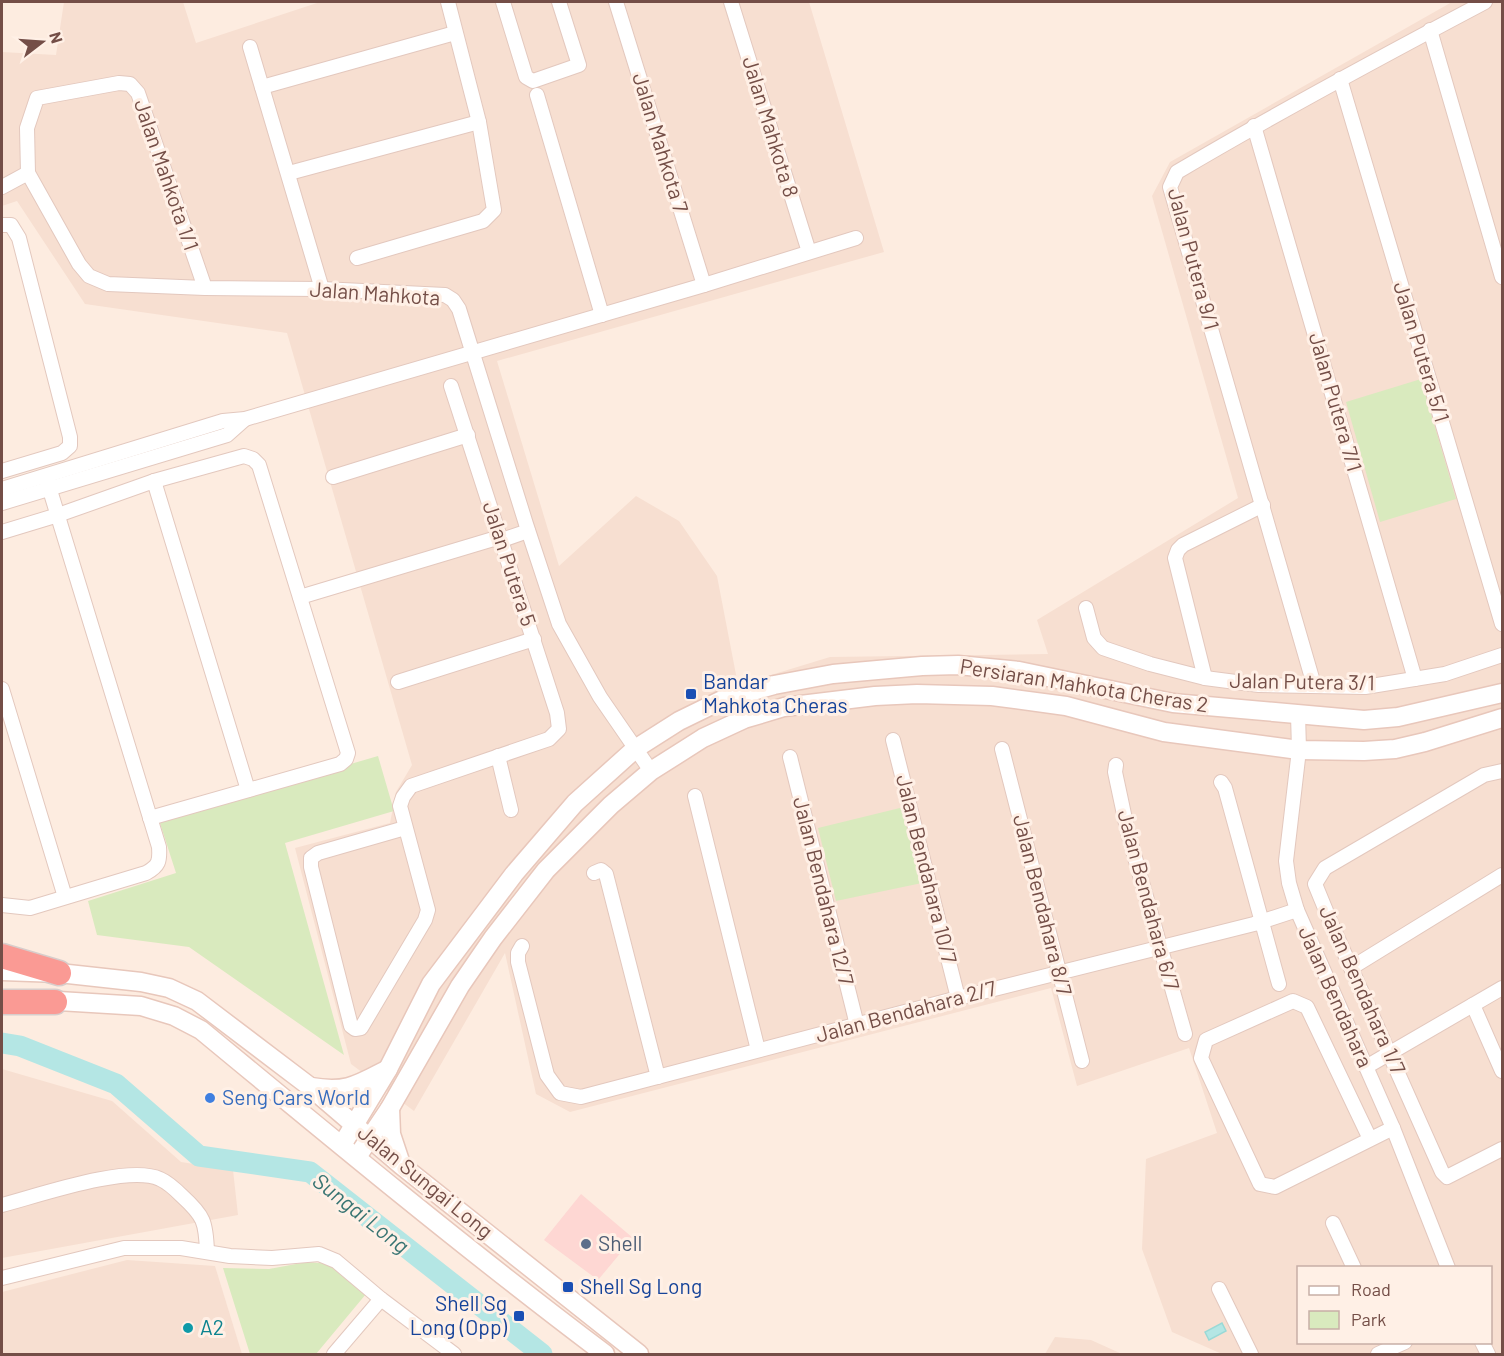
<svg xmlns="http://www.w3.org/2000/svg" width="1504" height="1356" font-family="Barlow,sans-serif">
<rect width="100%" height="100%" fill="#fdece0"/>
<g fill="#f7dfd1" fill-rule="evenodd">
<path d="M64 2H183L196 43 320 2H809L884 252 497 361 559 566 636 496 679 521 717 576 738 685 830 657 1048 654 1037 620 1238 498 1152 196 1170 162 1452 2H1502V1354H1222L1172 1332 1142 1249 1146 1159 1217 1133 1189 1048 1077 1086 1051 988 570 1112 536 1094 505 953 414 1111 351 1064 295 848 390 823 396 792 412 765 287 333 85 304 17 201 2 206V52L56 55ZM1298 1268H1490V1342H1298Z"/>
<path d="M2 1069 112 1101 181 1162 233 1170 238 1215 2 1258Z"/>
<path d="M127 1260 215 1266 242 1354H2V1292Z"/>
<path d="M1055 1337 1091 1340 1122 1354H1045Z"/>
</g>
<path fill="#fed7d3" d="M581 1194 633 1238 598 1280 544 1240Z"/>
<g fill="#d9eabe">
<path d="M1421 379 1456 499 1380 522 1346 402Z"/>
<path d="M378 756 394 811 285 843 344 1055 189 947 97 935 88 901 176 873 159 820Z"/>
<path d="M904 807 922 883 836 901 818 828Z"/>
<path d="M307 1262 331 1264 366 1294 316 1354H250L223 1268 269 1269Z"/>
</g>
<path fill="#b4e6e4" stroke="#9ad9d6" stroke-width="1.5" d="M1222 1323 1226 1331 1209 1340 1205 1332Z"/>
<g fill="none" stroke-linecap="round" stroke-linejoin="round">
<path stroke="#b4e6e4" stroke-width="21" d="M2 1043 20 1046 116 1084 199 1156 310 1172 542 1354"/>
<g stroke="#e3c8be" stroke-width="16">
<g id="street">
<path d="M503 2 526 77 533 81 579 65 559 2"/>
<path d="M616 2 704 285"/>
<path d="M731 2 809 252"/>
<path d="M1430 30 1502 277"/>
<path d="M250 47 322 289"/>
<path d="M1340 79 1502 624"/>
<path d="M262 87 455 33"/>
<path d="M537 95 602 315"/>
<path d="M1254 126 1415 679"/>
<path d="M289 173 479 122"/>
<path d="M2 187 28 173"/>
<path d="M2 225H11L19 238 70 437V446L62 453 2 471"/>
<path d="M357 258 483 221 494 210 479 122 448 2"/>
<path d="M205 288 138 93 130 84 119 83 37 98 27 128 28 173 79 264 89 276 108 284 205 288 322 289 445 295 453 300 459 309 526 524 559 624 600 697 651 771"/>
<path d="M333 477 468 435"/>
<path d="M154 481 248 790"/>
<path d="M2 489 223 421 245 419 704 285 856 238"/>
<path d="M2 503 227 435 245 419"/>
<path d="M2 532 58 515 154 481 244 456 253 459 259 465 348 753 346 759 340 764 150 818"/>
<path d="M502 540 528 531"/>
<path d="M300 597 500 537"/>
<path d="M1086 608 1094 638 1103 648 1150 664 1205 678 1259 685 1365 687 1445 674 1502 655"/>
<path d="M1205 678 1175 558 1178 550 1183 545 1263 505"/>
<path d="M398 682 534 639"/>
<path d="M1314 685 1170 187 1177 172C1278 112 1381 57 1485 2"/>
<path d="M2 689 65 897"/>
<path d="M1298 714 1299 750 1286 861 1289 883 1297 910 1393 1128 1448 1268"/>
<path d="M893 740 958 998"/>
<path d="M1002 749 1082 1061"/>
<path d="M498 756 511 810"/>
<path d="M790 757 857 1025"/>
<path d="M1116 765 1115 772 1128 833 1185 1034"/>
<path d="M1502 771 1484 775 1325 868 1315 884 1331 923 1442 1172 1447 1177 1502 1149"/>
<path d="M1221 782 1225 788 1279 984"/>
<path d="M695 796 758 1050"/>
<path d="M405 828 318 853 311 858V867L351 1026 355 1029 361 1028 425 920 428 910 400 806 403 797 411 786 549 739 559 729 557 713 451 386"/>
<path d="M594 873 601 870 606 874 658 1077"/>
<path d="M2 905 30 908 146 873C159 866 160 861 159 847L46 477"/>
<path d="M522 946 518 953V962L547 1075 560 1093 581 1097 958 998 1254 924 1297 910"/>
<path d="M1351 968 1502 875"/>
<path d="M1473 1005 1502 1071"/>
<path d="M1366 1067 1502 988"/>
<path d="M1370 1139 1307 1007 1293 1001 1206 1040 1201 1058 1260 1184 1275 1187 1393 1128"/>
<path d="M2 1205C37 1196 128 1164 160 1179 167 1182 176 1190 182 1196 204 1216 206 1222 207 1252"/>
<path d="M1333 1223 1354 1268"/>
<path d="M2 1278 124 1248H181L230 1256 272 1258 319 1254 336 1261 381 1299 454 1354"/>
<path d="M1219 1289 1251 1354"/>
<path d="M1482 1342 1488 1354"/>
<path d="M334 1354 381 1299"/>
<path d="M1378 1354 1405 1342"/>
</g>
</g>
<g stroke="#e8c7bb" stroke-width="21">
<g id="secondary">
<path d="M2 971 59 973 141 982 169 988 197 1001 309 1086 401 1165 639 1354"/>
<path d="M42 1000 141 1006 174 1016 201 1030C334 1140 467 1250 605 1354"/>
<path d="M311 1087C347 1093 357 1085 388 1069"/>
<path d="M390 1108 391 1134 401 1164"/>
<path d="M342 1145 388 1069 431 984 514 874 575 803 635 749 679 721 724 699 774 685 833 674 922 666 958 665 1019 671 1173 703 1364 720 1398 717 1502 693"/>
<path d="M357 1157 390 1108 460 986 493 938 546 870 611 805 651 771 703 738 744 719 784 707 875 696 917 694 992 696 1066 706 1164 732 1299 750 1364 751 1395 749 1425 742 1502 718"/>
</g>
</g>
<g stroke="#d8cdcb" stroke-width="27">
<g id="highway">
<path d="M2 956 59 973"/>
<path d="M2 1002H55"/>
</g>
</g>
<use href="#street" stroke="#fff" stroke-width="14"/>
<use href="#secondary" stroke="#fff" stroke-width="18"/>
<use href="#highway" stroke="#fa9a94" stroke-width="24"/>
</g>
<g fill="#1a4fb4" stroke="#fff0e6" stroke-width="2">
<rect x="685" y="688" width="12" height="12" rx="3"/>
<rect x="562" y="1281" width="12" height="12" rx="3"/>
<rect x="513" y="1310" width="12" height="12" rx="3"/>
</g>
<circle fill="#3f7fe0" stroke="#fff0e6" stroke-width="2" cx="210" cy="1098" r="6"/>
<circle fill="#5c6f8a" stroke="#fff0e6" stroke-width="2" cx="586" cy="1244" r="6"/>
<circle fill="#0f9aa8" stroke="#fff0e6" stroke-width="2" cx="188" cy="1328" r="6"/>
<g text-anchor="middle" stroke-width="6" stroke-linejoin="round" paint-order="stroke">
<g font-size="21" fill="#744e47" stroke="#fff0e6">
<text transform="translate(770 127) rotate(73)" y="7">Jalan Mahkota 8</text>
<text transform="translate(660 143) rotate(73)" y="7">Jalan Mahkota 7</text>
<text transform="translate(166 175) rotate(71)" y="7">Jalan Mahkota 1/1</text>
<text transform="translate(1193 259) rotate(75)" y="7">Jalan Putera 9/1</text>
<text transform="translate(375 294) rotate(4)" y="7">Jalan Mahkota</text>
<text transform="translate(1421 352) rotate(73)" y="7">Jalan Putera 5/1</text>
<text transform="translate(1335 402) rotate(74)" y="7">Jalan Putera 7/1</text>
<text transform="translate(509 564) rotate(72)" y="7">Jalan Putera 5</text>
<text transform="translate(1302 682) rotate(1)" y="7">Jalan Putera 3/1</text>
<text transform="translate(1084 686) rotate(9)" y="7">Persiaran Mahkota Cheras 2</text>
<text transform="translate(926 869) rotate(76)" y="7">Jalan Bendahara 10/7</text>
<text transform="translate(823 891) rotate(76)" y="7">Jalan Bendahara 12/7</text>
<text transform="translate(1148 900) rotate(75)" y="7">Jalan Bendahara 6/7</text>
<text transform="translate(1042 905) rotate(76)" y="7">Jalan Bendahara 8/7</text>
<text transform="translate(1362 990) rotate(66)" y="7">Jalan Bendahara 1/7</text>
<text transform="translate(1335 997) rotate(66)" y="7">Jalan Bendahara</text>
<text transform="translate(906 1012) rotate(-15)" y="7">Jalan Bendahara 2/7</text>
<text transform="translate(425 1182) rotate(39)" y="7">Jalan Sungai Long</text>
</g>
<g font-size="21" fill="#164399" stroke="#fff0e6" text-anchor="start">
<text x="703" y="689">Bandar<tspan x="703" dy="24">Mahkota Cheras</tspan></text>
<text x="580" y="1294">Shell Sg Long</text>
<text x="507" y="1311" text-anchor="end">Shell Sg<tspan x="507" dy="24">Long (Opp)</tspan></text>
</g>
<g font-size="21" fill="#366cbe" stroke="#fff0e6" text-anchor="start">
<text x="222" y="1105">Seng Cars World</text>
</g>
<g font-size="21" fill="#4e5e75" stroke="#fff0e6" text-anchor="start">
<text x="598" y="1251">Shell</text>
</g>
<g font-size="21" fill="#0d838f" stroke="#fff0e6" text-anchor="start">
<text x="200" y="1335">A2</text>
</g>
<g font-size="22" font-style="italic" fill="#387472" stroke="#fff0e6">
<text transform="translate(361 1213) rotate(38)" y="8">Sungai Long</text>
</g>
</g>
<rect width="1504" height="1356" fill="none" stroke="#744e47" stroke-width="6"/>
<rect x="1297" y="1266" width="195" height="78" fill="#fff0e6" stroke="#c7afa6" stroke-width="1.5"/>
<rect x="1309" y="1286" width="30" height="9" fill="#ffffff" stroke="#c7afa6" stroke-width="1.5"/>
<text x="1351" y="1296" font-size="18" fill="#744e47">Road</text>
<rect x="1309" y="1311" width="30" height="18" fill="#d9eabe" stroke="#c7afa6" stroke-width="1.5"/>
<text x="1351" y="1326" font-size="18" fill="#744e47">Park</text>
<g transform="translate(42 42) rotate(73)" stroke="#fff0e6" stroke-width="4.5" paint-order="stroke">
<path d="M0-4.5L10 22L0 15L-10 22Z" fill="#744e47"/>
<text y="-9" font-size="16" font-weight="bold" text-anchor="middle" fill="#744e47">N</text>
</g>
</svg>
